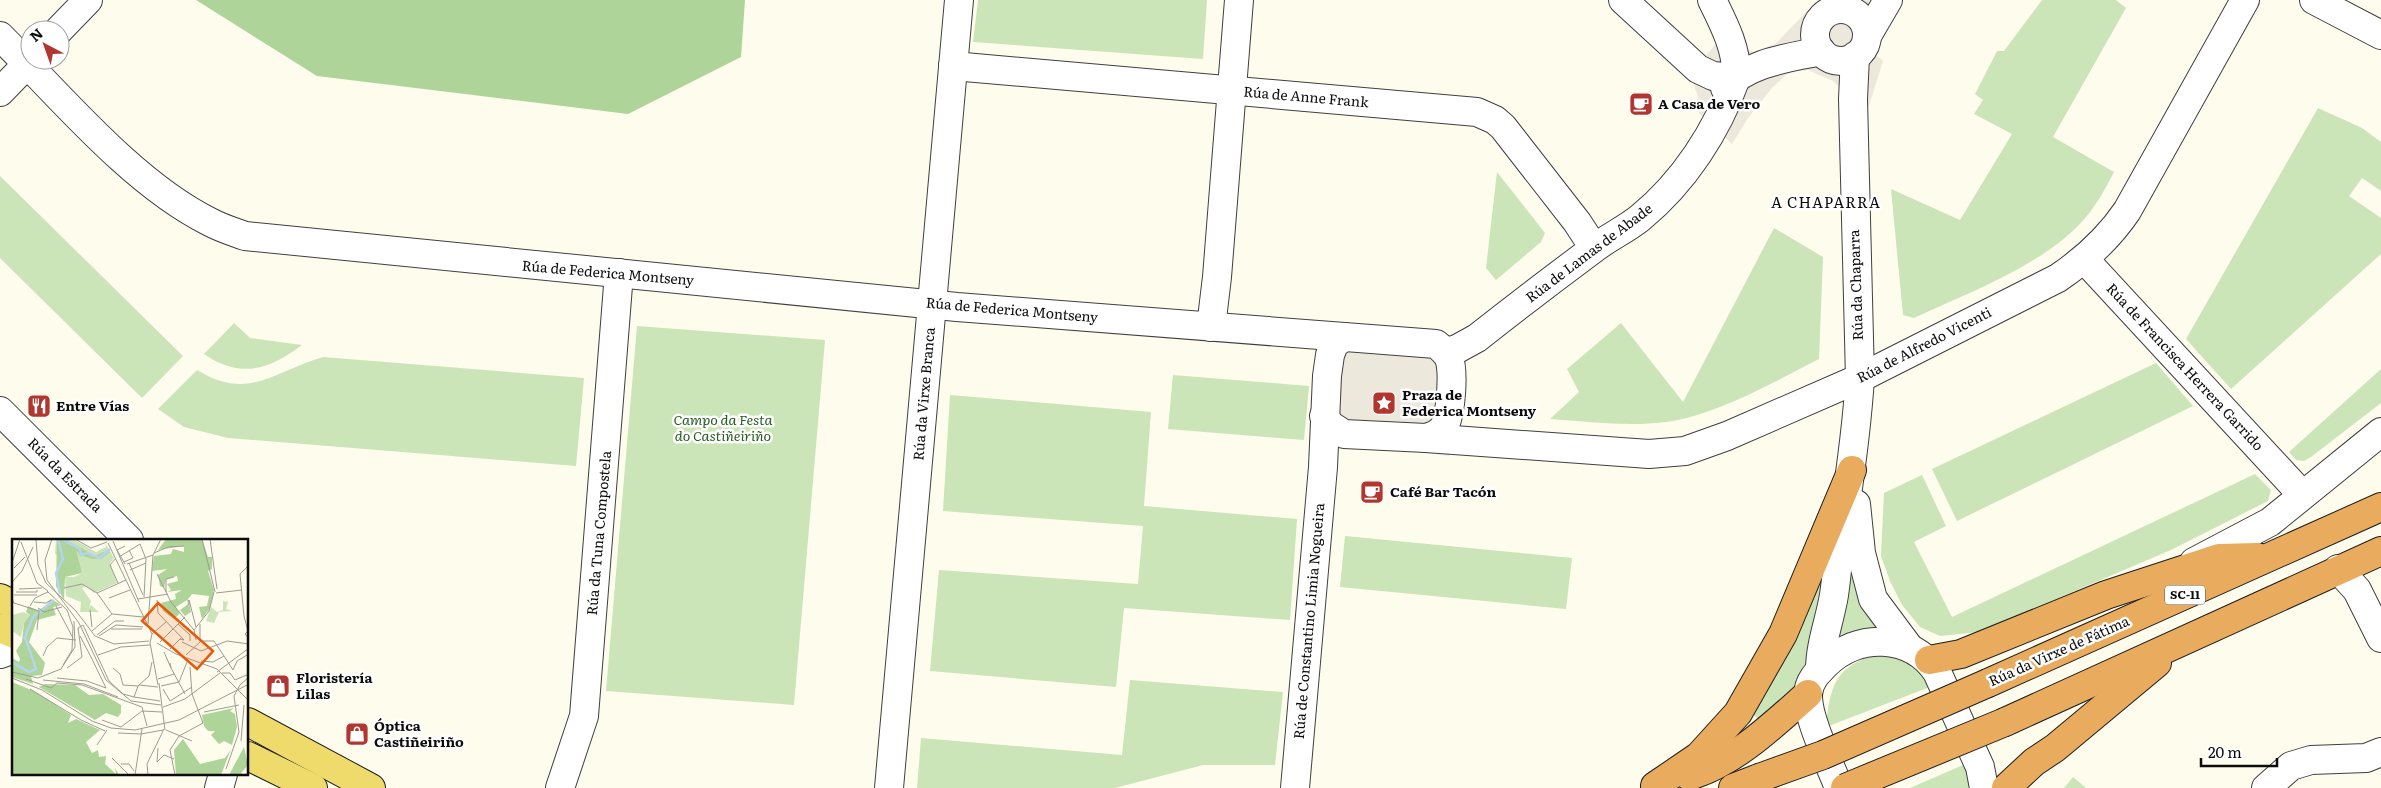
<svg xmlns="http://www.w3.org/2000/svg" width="2381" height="788" font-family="Literata,serif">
<rect width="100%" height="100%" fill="#fefcec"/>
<g fill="#cbe5b8">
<path d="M978 0H1207L1203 59 973 42Z"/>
<path d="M2042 0H2116L2126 8 2053 137 2114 172C2108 183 2102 195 2095 205 2059 260 1972 291 1914 318L1903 315 1891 189 1960 220 2012 134 1974 114 1983 100 1975 94 1997 51H2004Z"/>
<path d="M2318 108 2362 128 2381 142V191L2362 178 2349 196 2381 218V254L2231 389 2186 339Z"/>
<path d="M1497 172 1545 233 1541 242 1496 280 1486 268Z"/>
<path d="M0 176 183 356 142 398 0 258Z"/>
<path d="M1774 228 1823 257 1819 359C1778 380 1737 403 1694 416 1649 430 1596 422 1550 419L1579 392 1567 369 1621 323 1683 402Z"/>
<path d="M234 323 250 338 302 345C269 370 240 379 204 354Z"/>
<path d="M637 326 825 340 794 705 606 691Z"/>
<path d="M323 357 584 378 576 466 228 438 184 427 158 409 197 370C249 402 274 371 323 357Z"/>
<path d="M2156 363 2193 406 1957 521 1932 469Z"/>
<path d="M2381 369V403L2311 457 2304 461 2296 460 2289 452Z"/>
<path d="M1173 375 1309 386 1304 440 1168 429Z"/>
<path d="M950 395 1151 412 1144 506 1297 519 1290 620 1124 608 1116 687 930 671 939 570 1138 584 1143 526 943 511Z"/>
<path d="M2255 474 2271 490 2268 501 2171 550 1979 632 1940 636 1920 627 1902 605 1890 581 1881 556 1884 493 1922 475 1946 526 1914 542 1952 617Z"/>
<path d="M1345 536 1572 558 1566 609 1340 587Z"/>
<path d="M1847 547 1878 627 1836 636Z"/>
<path d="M1827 568 1808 661 1795 686 1760 721 1750 711 1786 658 1821 569Z"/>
<path d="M1884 652 1916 666 1935 685 1826 727C1830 680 1838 665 1884 652Z"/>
<path d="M1130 680 1283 692 1275 765H1203L1115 788H917L921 738 1122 755Z"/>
<path d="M1970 762 1974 788H1910Z"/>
<path d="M2073 777 2086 788H2064Z"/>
</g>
<path fill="#aed499" d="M196 0H745L741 57 628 114 317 76Z"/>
<g fill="#ece9dc">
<path d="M1818 0H1899L1873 53 1883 61 1867 112 1833 81 1808 70 1796 71 1787 74 1772 88 1748 118 1732 144 1699 113 1698 97 1693 82 1704 58 1727 30 1743 47 1753 52 1775 44Z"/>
<path d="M1322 322 1438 333 1458 369 1449 456 1311 437Z"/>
</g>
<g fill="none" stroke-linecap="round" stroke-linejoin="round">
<g stroke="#3f3f3f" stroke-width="30">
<g id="minor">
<path d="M1623 0 1698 69 1713 76 1736 78"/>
<path d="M2314 0 2381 35"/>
<circle cx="1841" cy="35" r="26"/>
<path d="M59 30 88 0"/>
<path d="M0 36C61 97 133 184 210 222 221 228 234 232 245 236L957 307 1436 344C1441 348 1446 352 1449 358 1454 372 1451 412 1445 425 1441 433 1434 436 1426 438L1344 434 1330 425 1324 416"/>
<path d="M1867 36 1888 0"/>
<path d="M953 66 1477 112 1495 120 1503 127 1577 222 1594 248"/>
<path d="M1725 88C1749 62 1789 58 1821 51"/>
<path d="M0 92 31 60"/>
<path d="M2085 260 2296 488 2304 492"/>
<path d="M1211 327 1217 277 1239 0"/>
<path d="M1446 352 1457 349 1477 338C1515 308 1553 279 1592 250 1607 238 1625 230 1640 218 1684 182 1717 131 1736 78 1738 51 1724 24 1712 0"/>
<path d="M0 411 129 540"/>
<path d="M1426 438 1649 454 1685 451 1727 436 1860 378 2058 278C2086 259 2108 239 2127 211L2245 0"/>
<path d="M1856 504 1861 553 1873 599 1908 646"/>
<path d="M2194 562 2270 522 2381 432"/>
<path d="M2338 569 2357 590 2381 638"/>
<path d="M0 654 14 649"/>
<path d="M1820 670C1820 644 1830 620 1834 595 1838 568 1839 541 1844 515 1851 469 1857 424 1860 378L1853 99 1855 56"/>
<path d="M219 788 223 774"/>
<path d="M560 788 584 716 619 273"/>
<path d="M889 788 959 0"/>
<path d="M1295 788 1323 467 1327 376 1330 355 1334 344 1344 337"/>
<path d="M1839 788C1830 764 1807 718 1808 694 1809 681 1817 673 1825 665 1857 632 1911 634 1937 672L1980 767 1984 788"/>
<path d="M2266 788 2291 766 2311 760 2366 758 2381 752"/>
</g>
</g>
<g stroke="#1d1d1d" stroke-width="30">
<g id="major">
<path d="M0 598 14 605"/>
<path d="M0 628 14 634"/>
<path d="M248 722 371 788"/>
<path d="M248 756 313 788"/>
</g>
</g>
<g stroke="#1d1d1d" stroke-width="30">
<g id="highway">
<path d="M1929 660 1961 654 2106 595 2219 558 2257 557"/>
<path d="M1988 683 2381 507"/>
<path d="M2005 722 2381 551"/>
<path d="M1689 776C1734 763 1773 725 1808 694"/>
<path d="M1655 786 1699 756 1738 713 1783 634 1852 470"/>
<path d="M1733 788 1759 778"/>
<path d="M2006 788 2034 762 2055 748 2157 663"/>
</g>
</g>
<use href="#minor" stroke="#fff" stroke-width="28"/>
<use href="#major" stroke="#eedb6b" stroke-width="28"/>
<use href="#highway" stroke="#e9ab5e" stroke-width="28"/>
<g stroke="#1d1d1d" stroke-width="30" stroke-linecap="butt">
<g id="highway-bridge">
<path d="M1759 778 1823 755 1988 683"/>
<path d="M1845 788 2005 722"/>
</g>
</g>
<use href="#highway-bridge" stroke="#e9ab5e" stroke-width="28"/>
</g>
<defs>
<g id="cafe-square" transform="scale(1.25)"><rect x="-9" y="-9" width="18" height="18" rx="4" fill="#b0362f" stroke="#fff"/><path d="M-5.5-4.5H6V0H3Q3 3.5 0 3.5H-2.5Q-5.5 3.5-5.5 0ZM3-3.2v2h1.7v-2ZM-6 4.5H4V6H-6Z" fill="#fff"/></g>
<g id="sight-square" transform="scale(1.25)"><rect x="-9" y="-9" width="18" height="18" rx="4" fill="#b0362f" stroke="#fff"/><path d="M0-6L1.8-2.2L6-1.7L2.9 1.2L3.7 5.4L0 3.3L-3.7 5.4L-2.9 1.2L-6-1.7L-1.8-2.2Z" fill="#fff"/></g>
<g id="restaurant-square" transform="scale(1.25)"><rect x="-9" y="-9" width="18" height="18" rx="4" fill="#b0362f" stroke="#fff"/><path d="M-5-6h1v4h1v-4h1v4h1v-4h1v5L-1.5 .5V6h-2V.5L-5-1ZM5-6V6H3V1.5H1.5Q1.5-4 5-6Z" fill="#fff"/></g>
<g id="shop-square" transform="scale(1.25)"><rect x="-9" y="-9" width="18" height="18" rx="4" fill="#b0362f" stroke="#fff"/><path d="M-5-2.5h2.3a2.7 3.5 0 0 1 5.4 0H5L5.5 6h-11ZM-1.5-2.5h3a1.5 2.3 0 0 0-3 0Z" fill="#fff"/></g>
</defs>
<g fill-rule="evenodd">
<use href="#cafe-square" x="1641" y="104"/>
<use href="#sight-square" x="1384" y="403"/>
<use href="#restaurant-square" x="39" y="406"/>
<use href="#cafe-square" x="1372" y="492"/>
<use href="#shop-square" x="278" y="686"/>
<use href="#shop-square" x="357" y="734"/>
</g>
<g text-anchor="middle" stroke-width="5" stroke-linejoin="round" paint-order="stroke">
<rect fill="#fff" stroke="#555" stroke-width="1" x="2165" y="585.5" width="40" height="19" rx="4"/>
<g font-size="12" font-weight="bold" fill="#0c0c0c">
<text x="2185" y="599">SC-11</text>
</g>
<g font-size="14" fill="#0c0c0c" stroke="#fff">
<text transform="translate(1306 97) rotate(5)" y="5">Rúa de Anne Frank</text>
<text transform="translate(1589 253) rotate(-37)" y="5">Rúa de Lamas de Abade</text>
<text transform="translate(608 273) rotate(5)" y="5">Rúa de Federica Montseny</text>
<text transform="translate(1856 285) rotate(-92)" y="5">Rúa da Chaparra</text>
<text transform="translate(1012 310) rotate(5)" y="5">Rúa de Federica Montseny</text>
<text transform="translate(1924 345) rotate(-27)" y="5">Rúa de Alfredo Vicenti</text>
<text transform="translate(2185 367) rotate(47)" y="5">Rúa de Francisca Herrera Garrido</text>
<text transform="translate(924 394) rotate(-85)" y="5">Rúa da Virxe Branca</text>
<text transform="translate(65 475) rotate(45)" y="5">Rúa da Estrada</text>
<text transform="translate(599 533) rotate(-85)" y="5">Rúa da Tuna Compostela</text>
<text transform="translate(1309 621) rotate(-85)" y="5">Rúa de Constantino Limia Nogueira</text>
<text transform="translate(2059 651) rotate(-24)" y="5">Rúa da Virxe de Fátima</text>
</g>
<g font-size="14" font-weight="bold" fill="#0c0c0c" stroke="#fff" text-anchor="start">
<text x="1658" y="109">A Casa de Vero</text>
<text x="1402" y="400">Praza de<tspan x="1402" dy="16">Federica Montseny</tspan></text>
<text x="56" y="411">Entre Vías</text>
<text x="1390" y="497">Café Bar Tacón</text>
<text x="296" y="683">Floristería<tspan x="296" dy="16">Lilas</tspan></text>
<text x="374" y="731">Óptica<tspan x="374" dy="16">Castiñeiriño</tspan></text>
</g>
<g font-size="14" font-style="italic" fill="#285d22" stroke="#fff">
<text x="723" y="425">Campo da Festa<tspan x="723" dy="16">do Castiñeiriño</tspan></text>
</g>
<g font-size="15" letter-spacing="1" fill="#0c0c0c" stroke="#fff">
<text x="1826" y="208">A CHAPARRA</text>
</g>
</g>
<g transform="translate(12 539)">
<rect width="236" height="236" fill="#fefcec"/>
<path d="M44 0H61L84 13 94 8 93 4 102 19 98 24 105 44 82 54 74 47 70 49 79 62 77 69 79 66 87 73H68L69 63 54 57 53 38H62L70 34 66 23 43 15ZM211 62 216 63 214 70 220 72 207 73 202 84 194 82 199 68 205 73 211 71ZM11 73 18 76 12 84 9 98 0 92V76Z" fill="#cbe5b8"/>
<path d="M45 0H53L83 17 96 11 98 13 89 20H81L68 16 64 11 70 34 53 38 52 61 44 47ZM154 0H190L196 18H200V30L196 32 202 51 198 69 190 80 187 68 195 67 197 57 180 55 176 60 179 73 173 77 168 71 176 65 175 61 164 68 168 74 162 80 151 72 149 64 164 60 163 55 170 51 155 53 159 51 155 45 166 42 165 37 154 40 152 49 148 47 146 36 155 30 140 32 142 17 159 15 161 10 172 13V7L146 11ZM39 60 49 66 41 68 44 76 25 81 17 103 33 124 30 136 19 137 21 145 0 138V119L7 123 8 120 4 112 10 103 12 84 18 76 14 73 16 67 25 71 33 68ZM0 143 24 153 59 176 56 184 64 180 88 191 74 203 80 214 86 211 87 218 94 217 93 225 104 235 103 229 107 236H0ZM33 145 63 146 77 156 91 155 109 166V174L106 178 94 174 83 181 27 148ZM222 169 218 172 223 175 225 188 220 206 212 202 207 205 199 196 203 192H196L192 187 190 176ZM171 200 188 225 213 219 219 210 209 236H164L162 211ZM232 208 236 226 229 234 231 236H217Z" fill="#aed499"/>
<path fill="none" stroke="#b4d4f1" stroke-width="2.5" d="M46 0 51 20 44 34 48 55M50 0 68 10 69 16 76 14 87 19 98 10M0 123 17 133 24 130 13 98 21 78 42 61"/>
<path fill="none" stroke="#9d9c92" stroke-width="1" d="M40 0 33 21 35 41 67 84 94 141 119 162 149 166M63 0 79 9 95 3M190 0 203 53M198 0 205 50M24 1 26 26 34 44 64 72 83 97 102 105 137 102M101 2 127 63M9 3 25 44 36 52M96 4 140 95 138 104 146 146M113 7 105 11 113 25M142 14 156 8 172 7M107 18 128 5 134 20 132 58M104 19 98 26 106 44M112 23 121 19 117 11M0 24 8 0M117 24 131 56M115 25 141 16M237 26 228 35 232 77 236 92 233 95 237 100M2 29 13 18M118 31 134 24M145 35 159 63 182 91M0 43 10 32 21 8M52 49 70 45 85 54 100 75M7 50 30 49M35 52 55 71 61 88 60 111 51 126M4 53H25V51M154 53V40L162 38M85 54 114 41M204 54 230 51M2 56H25M97 59 118 51M0 60 2 64 27 72 25 91M126 60 156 55M145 61 146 74 172 101 168 100M22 63 34 64 39 61M177 66V61L184 88M18 67 23 59 36 53M44 67 61 99M26 69 32 73 50 68M78 71 80 88M136 85 141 16 149 0M166 85 178 96V102M188 85V101M99 90H130M80 92 100 75 131 78M140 95 154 83M85 96 103 82H112M68 97 79 118M87 97 104 86 131 88M184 101 182 91 197 72 202 53M188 102H202L212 117 201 123 189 122M148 103 173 78M170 103 189 112 215 102 237 105M145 104 164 115 205 130 237 162M158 110 169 99M152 113 159 129 158 124M86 116 109 108 138 106M174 116 188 103M31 117 35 108 45 99 64 101M212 117 221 131M55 129 70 118 66 89 71 86 97 142 111 155 122 158M101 129 108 135 111 146 126 147M159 129 173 155M221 131 225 122 237 115M0 133 26 139 49 130 63 108 62 82M205 133 237 109M210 134H218L223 141 237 135M0 139 30 151 80 182 99 189 123 191 167 181 237 145M45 139 75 142 94 149 79 118M14 140 39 149 45 144M146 140 162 135M31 141 72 145 106 158M45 144 70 146 130 168 135 187M147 144 153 191M127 146 146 148M149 147 167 143 175 123M18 150 69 181 93 192M151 150 158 162 180 148M122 158 126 147 137 137 140 123M122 158 148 162M151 168 173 160 208 134M192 173 227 166M90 181 109 188M109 188 130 172 150 173M154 191 180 202M106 194 129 195 151 191M167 197 191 184 180 155 178 128M229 202 232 166M85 206 95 191M146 209 145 223 152 216 162 220M100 219 117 236M109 225H117L122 232M214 230 227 193 222 157 228 146 237 138M123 236 130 190M136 236 135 225 152 190M163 236 158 211 167 197"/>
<path fill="#e8590c" fill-opacity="0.15" stroke="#e8590c" stroke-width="2.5" d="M146 64 201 112 185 130 130 82Z"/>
<rect width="236" height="236" fill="none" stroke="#0c0c0c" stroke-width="2.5"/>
</g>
<g transform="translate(45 45) rotate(319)"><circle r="24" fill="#ffffff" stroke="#9e9e9e"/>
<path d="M0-4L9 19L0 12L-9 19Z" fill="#b0362f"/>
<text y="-8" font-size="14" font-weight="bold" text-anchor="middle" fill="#0c0c0c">N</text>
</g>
<path d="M2201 758v8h76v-8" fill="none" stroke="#0c0c0c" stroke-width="2.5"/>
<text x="2208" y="758" font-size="15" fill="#0c0c0c" stroke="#ffffff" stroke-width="4" paint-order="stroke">20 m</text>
</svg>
